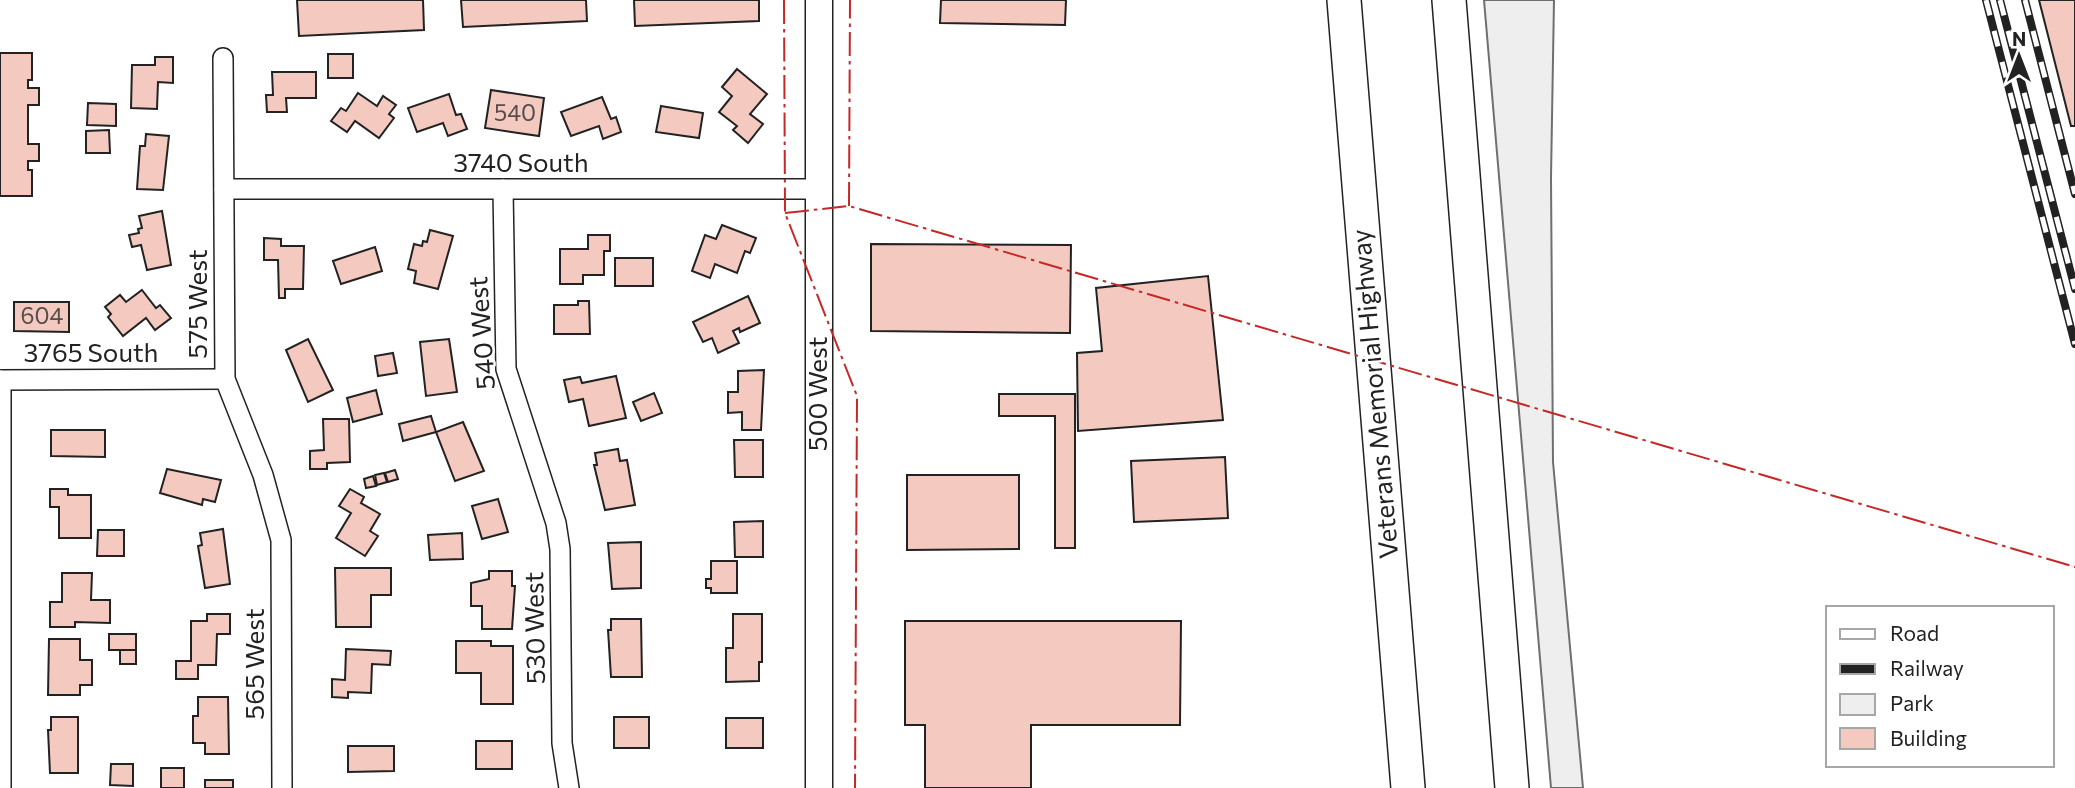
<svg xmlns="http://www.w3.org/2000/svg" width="2075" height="788" font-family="Commissioner,sans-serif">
<rect width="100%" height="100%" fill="#fff"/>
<path fill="#eee" stroke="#6f6f6f" stroke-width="2" d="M1484 0H1554L1551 178 1553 462 1583 788H1551Z"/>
<g fill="#f3c9c0" stroke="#222" stroke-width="2">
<path d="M297 0H423L424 30 299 36Z"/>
<path d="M461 0H586L587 21 463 27Z"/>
<path d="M634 0H759V21L635 26Z"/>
<path d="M941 0H1066L1065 25 940 23Z"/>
<path d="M2039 0H2075V126H2071Z"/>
<path d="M0 53H32V80H28V88H39V105H28V144H39V161H28V170H32V196H0Z"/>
<rect x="328" y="54" width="25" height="24"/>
<path d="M155 57H173V83L158 82 157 109 131 108 132 65H155Z"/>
<path d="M737 69 767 94 750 114 763 124 748 143 733 130 737 126 719 112 732 96 722 87Z"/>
<path d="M272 72H316V98H286L287 112H267L266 95H273Z"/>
<path d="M491 90 544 98 539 136 485 128Z"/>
<path d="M358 93 377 106 383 96 396 105 389 114 394 118 379 138 355 121 347 132 331 121 341 108 346 111Z"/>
<path d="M449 94 456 115 461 114 467 129 448 136 443 123 417 132 408 108Z"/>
<path d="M602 97 611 119 616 117 621 132 603 139 599 126 571 136 561 112Z"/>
<path d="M88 103 116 104V126L87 125Z"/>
<path d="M661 106 703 113 699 138 656 132Z"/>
<path d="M109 130 110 153H86V131Z"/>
<path d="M146 134 169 136 163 190 137 189 140 146H145Z"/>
<path d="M162 211 171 265 147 270 141 245 132 247 129 235 139 233 138 229 142 228 139 216Z"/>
<path d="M722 225 756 238 750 253 745 251 737 273 715 264 710 278 692 271 705 235 716 239Z"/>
<path d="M430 230 453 236 438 289 414 283 416 271 408 269 414 244 422 246 423 241 427 242Z"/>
<path d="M588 235H610V251H604V275H583V284H560V249H588Z"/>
<path d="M264 238 281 239V246H304L303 289H285V298H279L278 260H264Z"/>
<path d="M871 244 1071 245 1070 333 871 331Z"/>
<path d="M375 247 382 271 341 284 333 261Z"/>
<rect x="615" y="258" width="38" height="28"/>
<path d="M1208 276 1223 420 1078 431 1077 353 1102 351 1096 288Z"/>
<path d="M142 290 156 308 160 305 171 318 155 330 146 318 123 336 108 317 111 314 105 307 120 295 126 302Z"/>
<path d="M748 296 760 323 740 332 739 328 733 331 739 343 718 353 712 338 703 342 693 322Z"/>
<path d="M578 301H589L590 334H554V305H578Z"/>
<path d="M14 302H69V332L14 331Z"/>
<path d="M308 339 333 390 308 402 286 350Z"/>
<path d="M449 339 457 392 426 396 420 342Z"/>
<path d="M393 353 397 373 378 376 375 356Z"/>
<path d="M764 370 761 430H742V412L728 413V392H738V371Z"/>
<path d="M616 376 626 418 589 426 583 399 569 402 564 380 580 377 582 383Z"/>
<path d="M376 390 382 414 353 422 347 398Z"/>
<path d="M654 393 662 413 641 421 633 402Z"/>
<path d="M999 394H1075V548H1055V416H999Z"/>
<path d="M431 416 436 432 403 441 399 424Z"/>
<path d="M323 419H349L350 462 327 463V469H310V451L324 450Z"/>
<path d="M463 422 484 471 455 481 436 432Z"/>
<path d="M51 430H105V457L51 456Z"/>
<path d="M734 440H763V477H735Z"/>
<path d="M618 449 620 461 627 460 635 505 605 510 594 465H597L595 453Z"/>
<path d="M1225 457 1228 518 1134 522 1131 461Z"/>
<path d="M167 469 221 480 215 502 203 499 202 505 160 493Z"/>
<path d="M395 470 398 479 388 482 385 473Z"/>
<path d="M384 473 387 482 377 485 375 475Z"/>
<path d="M907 475H1019V549L907 550Z"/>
<path d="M373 476 376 486 366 488 364 479Z"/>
<path d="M50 489H68V495H91V538H59V507H50Z"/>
<path d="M350 489 364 497 361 503 380 514 370 531 378 536 365 556 336 538 351 513 339 506Z"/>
<path d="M498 499 508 532 482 539 472 506Z"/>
<path d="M763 521V557H735L734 522Z"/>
<path d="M223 529 230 584 205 588 198 546 202 545 200 533Z"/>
<path d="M98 530H124V556H97Z"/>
<path d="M462 533 463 559 430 560 428 535Z"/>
<path d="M641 542V588L612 589 608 543Z"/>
<path d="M711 561H737V593H711V588H706V579H711Z"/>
<path d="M335 568H391V595H371V627H336Z"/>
<path d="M489 571H512V586H515L512 629H482V606H471V583L489 579Z"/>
<path d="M62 573H92L91 600H110V623L75 622V627H50V602H62Z"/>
<path d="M207 614H230V634H217L216 665H198V679H176V661H191V621H207Z"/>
<path d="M733 614H762V662H759V681L726 682V648H733Z"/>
<path d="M611 619H641L642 677H611L608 630H611Z"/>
<path d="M905 621H1181L1180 725H1031V788H925V725H905Z"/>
<rect x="109" y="634" width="27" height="16"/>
<path d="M49 639H80V660H92V685H80V695H48Z"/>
<path d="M456 641H491V646H513V704H481V673H456Z"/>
<path d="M346 649 391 651 390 665 372 664 371 693 348 692V698L332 697V679L345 680Z"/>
<rect x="120" y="650" width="16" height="14"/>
<path d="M198 697H228L229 754H205V743H193V716H198Z"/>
<path d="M51 717H78V773H50L48 730H51Z"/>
<rect x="614" y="717" width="35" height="31"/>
<rect x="726" y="718" width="37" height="30"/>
<rect x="476" y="741" width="36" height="28"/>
<path d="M348 746H394V771L348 772Z"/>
<path d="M111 764H133V786L110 785Z"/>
<rect x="161" y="768" width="23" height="20"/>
<rect x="205" y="780" width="28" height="8"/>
</g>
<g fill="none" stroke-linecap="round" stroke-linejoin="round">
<g stroke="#222" stroke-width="22">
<g id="street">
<path d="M223 58 225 379 263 475 281 540 282 788"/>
<path d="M224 189H819"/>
<path d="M503 189 506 369 556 523 560 549 562 743 569 788"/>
<path d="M0 380 225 379"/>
<path d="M1 380V788"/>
</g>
</g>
<g stroke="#222" stroke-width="29">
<path id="secondary" d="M819 788V0"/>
</g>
<g stroke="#222" stroke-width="36">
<g id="highway">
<path d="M1344 0 1408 788"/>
<path d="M1449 0 1512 788"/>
</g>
</g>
<use href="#street" stroke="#fff" stroke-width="19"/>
<use href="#secondary" stroke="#fff" stroke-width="26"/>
<use href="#highway" stroke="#fff" stroke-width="33"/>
<g stroke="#222" stroke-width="8">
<g id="rail">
<path d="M1986 0 2075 344"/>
<path d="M2000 0 2075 289"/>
<path d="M2025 0 2075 194"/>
</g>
</g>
<use href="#rail" stroke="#fff" stroke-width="5" stroke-dasharray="16" stroke-linecap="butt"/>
<g stroke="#c62828" stroke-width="2" stroke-dasharray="24 5 3.5 5" stroke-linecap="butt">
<path d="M784 0 785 213 857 396 855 788"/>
<path d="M849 206 850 0"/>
<path d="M785 213 849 206 2075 567"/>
</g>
</g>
<g text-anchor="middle" stroke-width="5" stroke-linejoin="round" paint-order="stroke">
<g font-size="23" fill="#564c4a">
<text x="515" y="121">540</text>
<text x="42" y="324">604</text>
</g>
<g font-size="26" fill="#222" stroke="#fff">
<text x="521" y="172">3740 South</text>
<text transform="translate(198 304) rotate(-90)" y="9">575 West</text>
<text transform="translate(482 333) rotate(-94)" y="9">540 West</text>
<text x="91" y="362">3765 South</text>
<text transform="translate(818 394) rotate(-90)" y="9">500 West</text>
<text transform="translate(1375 394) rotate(-95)" y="9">Veterans Memorial Highway</text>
<text transform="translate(535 628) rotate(-91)" y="9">530 West</text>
<text transform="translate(255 664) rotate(-90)" y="9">565 West</text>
</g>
</g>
<rect x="1826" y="606" width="228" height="161" fill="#ffffff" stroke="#a7a7a7" stroke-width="2"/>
<rect x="1840" y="629" width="35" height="10" fill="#ffffff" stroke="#a7a7a7" stroke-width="2"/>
<text x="1890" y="641" font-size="21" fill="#222222">Road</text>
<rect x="1840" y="664" width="35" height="10" fill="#222222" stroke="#a7a7a7" stroke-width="2"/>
<text x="1890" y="676" font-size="21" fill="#222222">Railway</text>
<rect x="1840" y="694" width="35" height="21" fill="#eeeeee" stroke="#a7a7a7" stroke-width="2"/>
<text x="1890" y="711" font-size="21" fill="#222222">Park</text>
<rect x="1840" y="728" width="35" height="21" fill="#f3c9c0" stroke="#a7a7a7" stroke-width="2"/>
<text x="1890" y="746" font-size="21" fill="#222222">Building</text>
<g transform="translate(2019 56)" stroke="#ffffff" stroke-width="5" paint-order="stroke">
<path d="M0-5L12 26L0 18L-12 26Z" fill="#222222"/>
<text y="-10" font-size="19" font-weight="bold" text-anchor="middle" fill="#222222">N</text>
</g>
</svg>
